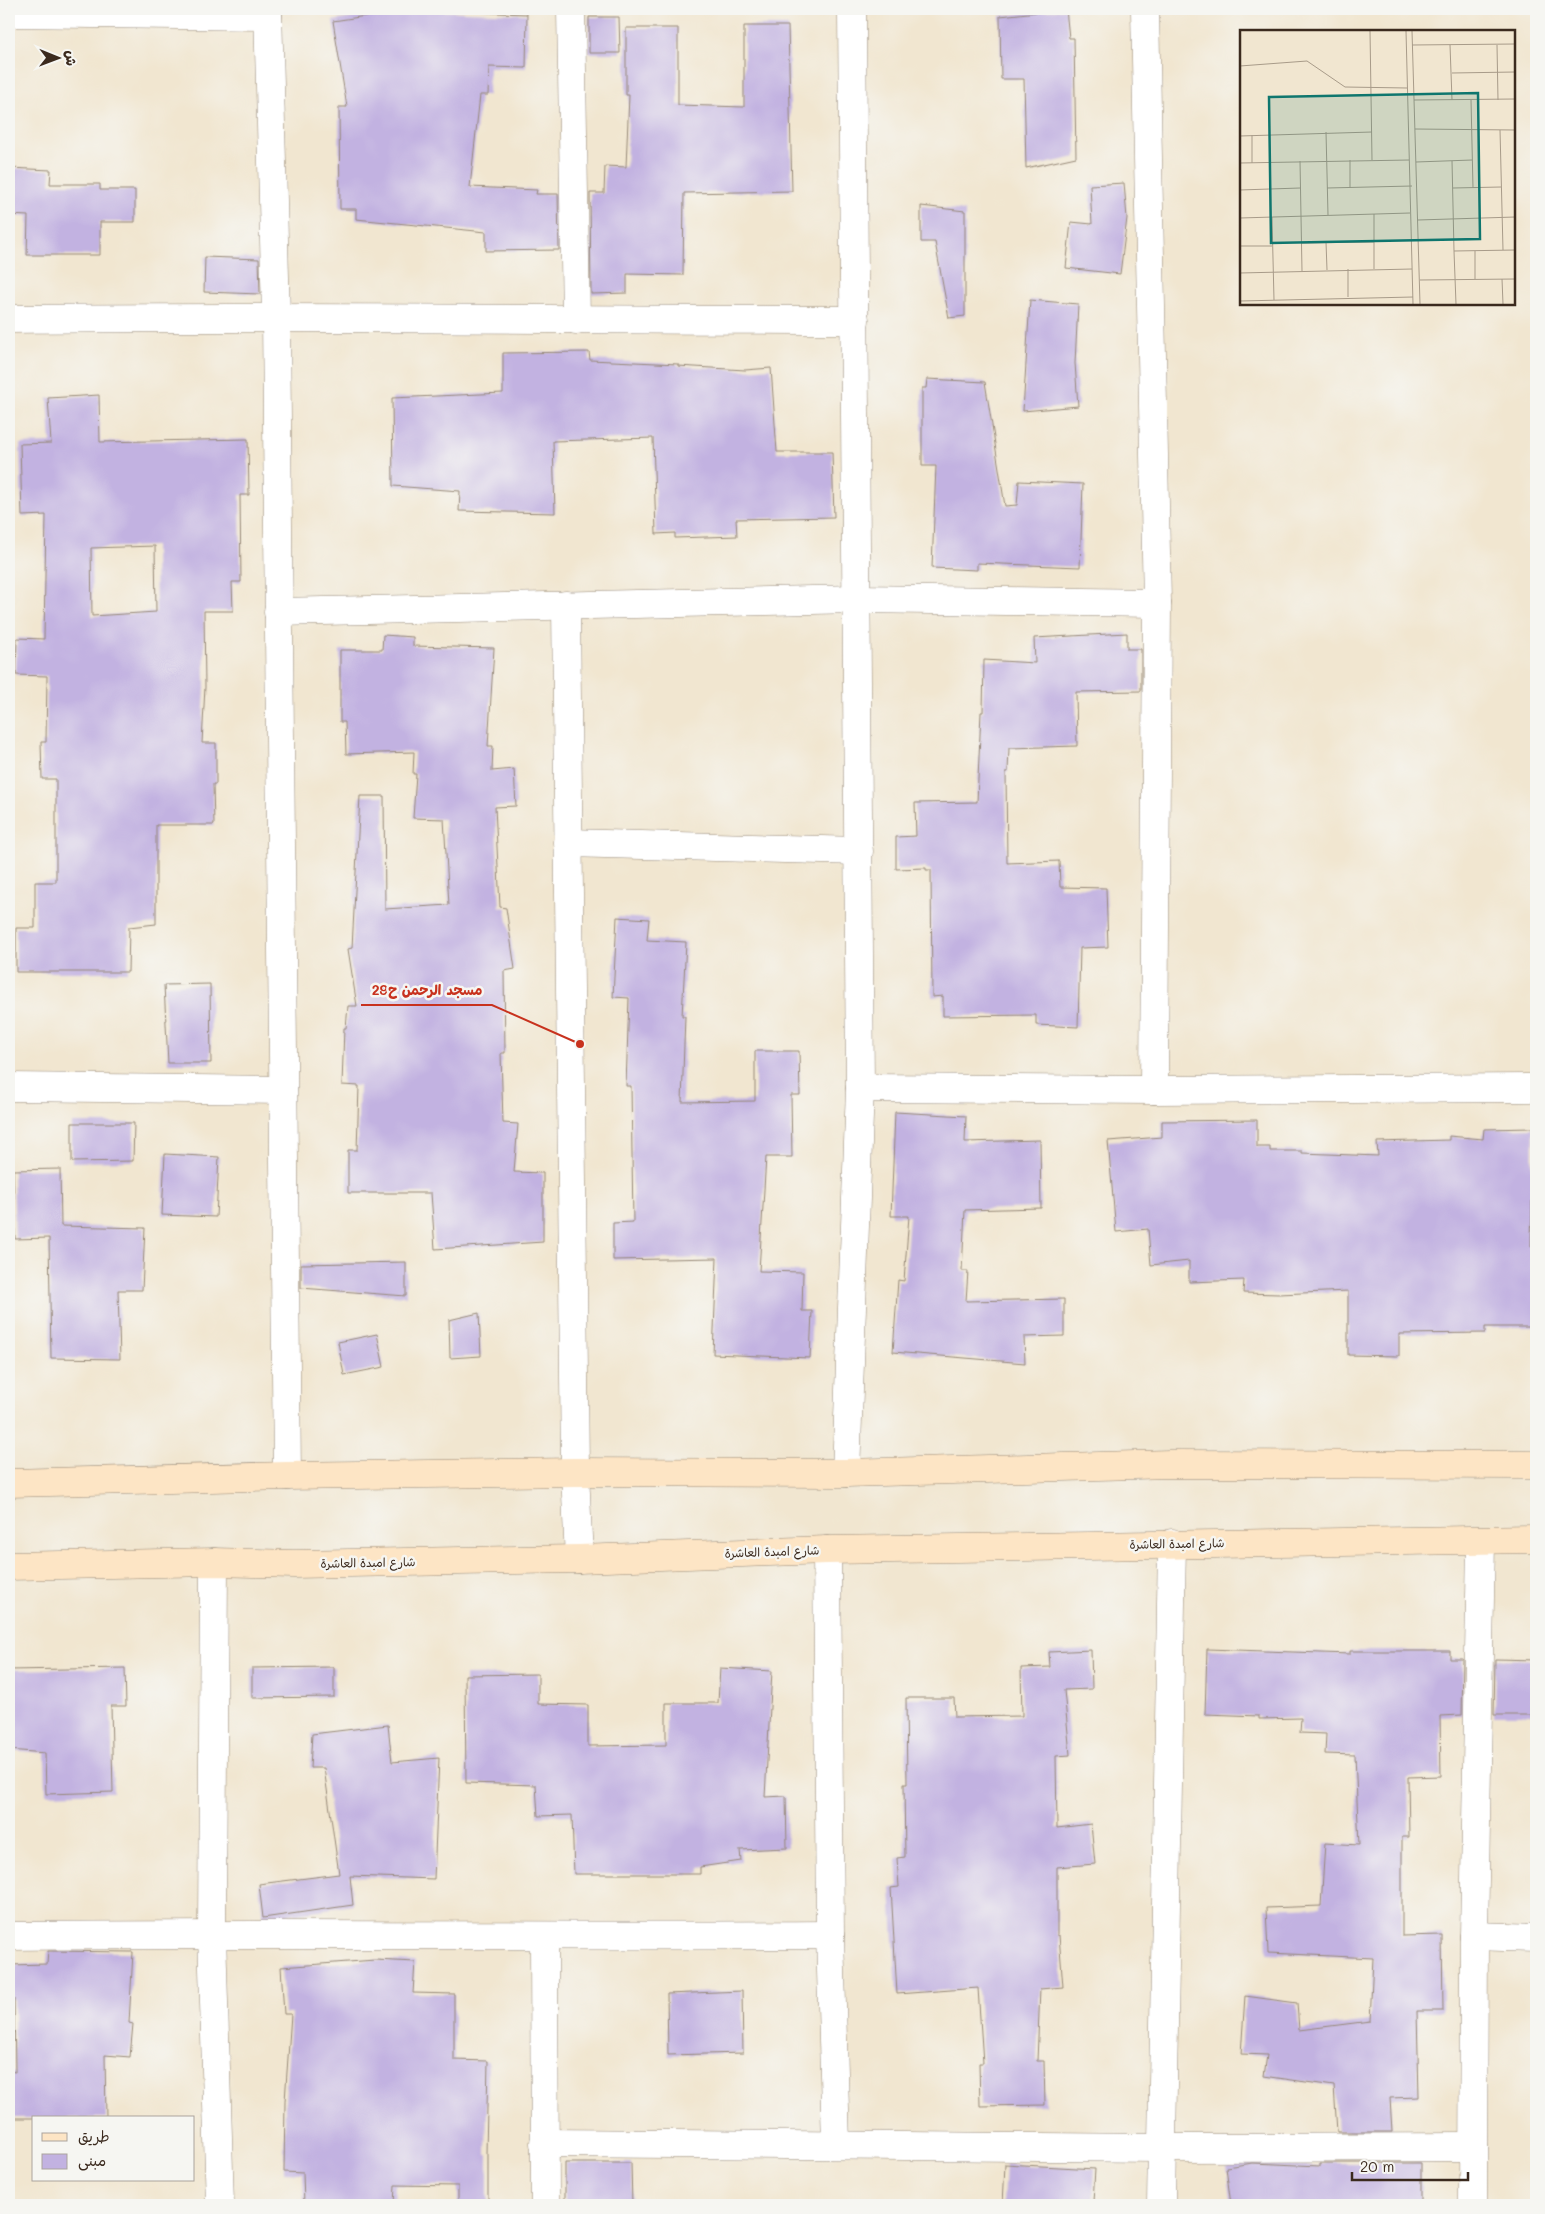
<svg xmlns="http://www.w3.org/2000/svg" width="1545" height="2214" font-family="Mali,'Playpen Sans Arabic',sans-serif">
<rect width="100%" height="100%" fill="#f6f6f2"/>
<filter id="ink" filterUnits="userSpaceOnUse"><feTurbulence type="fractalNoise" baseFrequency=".02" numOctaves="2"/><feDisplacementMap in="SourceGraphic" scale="10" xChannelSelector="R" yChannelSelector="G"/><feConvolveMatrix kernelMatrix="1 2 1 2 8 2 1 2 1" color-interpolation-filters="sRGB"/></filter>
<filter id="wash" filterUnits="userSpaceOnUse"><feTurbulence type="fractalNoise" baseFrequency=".0096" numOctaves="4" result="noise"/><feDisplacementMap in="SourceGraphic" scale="20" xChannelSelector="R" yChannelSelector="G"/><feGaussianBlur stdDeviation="1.12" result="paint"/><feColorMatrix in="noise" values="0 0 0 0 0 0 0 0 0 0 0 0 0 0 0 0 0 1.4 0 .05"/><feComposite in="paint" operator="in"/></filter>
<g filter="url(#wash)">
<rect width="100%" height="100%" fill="#f1e6d0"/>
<g id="blocks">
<g fill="#c2b2e1" fill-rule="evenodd">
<path d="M1066 9 1069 38H1074L1076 157 1026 168 1024 79H1001L1000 16Z"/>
<path d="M406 10 527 14 526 68 489 67 488 95H480L470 187 537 190 536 194H558L559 250 486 251V232L356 219V209H340L339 107H347L333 21Z"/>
<path d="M589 17H619L620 53H589Z"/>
<path d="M744 26H788L792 191 684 193 683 275 627 274V293L591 294 590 193H604L605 166 626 167 629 95H626V28H678V105L744 107Z"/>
<path d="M9 168 51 170 50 184H100V190H135V222H100V255H27L28 216 9 215Z"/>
<path d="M1124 183 1127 218 1120 274 1066 268 1071 222 1092 224 1090 185Z"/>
<path d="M921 206 965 211V316L949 318 935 242H921Z"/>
<path d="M205 257 259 259 260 294 204 292Z"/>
<path d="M1030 300 1078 304 1075 363 1078 406 1023 411Z"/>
<path d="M589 352 590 360 678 364V366L745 370 771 368 777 452H832L834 517 736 519 737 536 675 538V533L656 534 653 438 553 441 555 513 459 511 460 491 393 486 392 398 503 393V353Z"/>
<path d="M927 379 985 382 1005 506 1017 505 1019 481 1083 484 1080 567 977 563V570L932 568 936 466H922V388H926Z"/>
<path d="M99 395 100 442 248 439 249 495H240L241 582H232L233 611H204L205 687 202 743H216V784H213L214 825H156V924L129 927 128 972H16V928H35V882H56V779H42L41 742H46L47 676 16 675 17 638 44 639 46 515 22 516 20 444 51 443 48 398ZM155 546 156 612 92 616 91 548Z"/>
<path d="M1127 633V649H1141V691L1076 692 1077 746 1009 748 1008 772H1006L1007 863 1059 861 1060 887 1106 888 1108 947 1080 948 1078 1027 1036 1025V1015L943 1016V996L932 997 931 870H926V868L896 869V837L916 836 915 803 977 802 981 712H983L984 660 1035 663 1034 638Z"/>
<path d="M383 635 413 637V646L494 648 488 746H493L492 771 514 769 516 806 495 807 500 907 506 908 515 969 504 971 505 1053H501L503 1123 518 1124 514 1172 543 1173V1242L435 1249 431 1193H348V1150H357L359 1086 342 1085 344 1028H346L348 1006H357L348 949 352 948 360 796H384L385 909 449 905 444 819 413 818 416 774H413L414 752 346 754 345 722H340V650H382Z"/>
<path d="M617 917 649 919 647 940 686 942 682 1016H685L682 1102 755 1101V1051H799L800 1095H791L792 1157H766L759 1271 803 1272 802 1311H812L810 1358 713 1354 717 1258 613 1260V1223L633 1222 631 1086H626L629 998 613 997Z"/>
<path d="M210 984 211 1063H168L164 985Z"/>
<path d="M895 1112 966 1116 965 1142 1040 1140 1041 1208 965 1210 962 1271H968L966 1301 1064 1299V1336L1024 1337 1025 1363 893 1352 898 1280 904 1281 909 1216H891Z"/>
<path d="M1257 1120V1147H1270V1151H1302V1153L1378 1156 1377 1142 1449 1140V1136L1483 1139 1484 1129 1533 1128 1531 1246H1536V1327H1485V1333L1399 1334V1356L1348 1355V1291L1279 1294 1243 1293 1244 1280 1189 1282V1261L1151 1265 1148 1229 1116 1232 1108 1141 1162 1137V1121Z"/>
<path d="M72 1123H134L133 1161 72 1162Z"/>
<path d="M165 1154 219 1157 216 1217 162 1215Z"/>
<path d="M60 1169 61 1226 145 1228 142 1290H118L120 1359 51 1358 49 1238 15 1239 13 1170Z"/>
<path d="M406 1262V1296L301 1288V1264Z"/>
<path d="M479 1313 481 1356 450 1358 449 1320Z"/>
<path d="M377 1334 384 1367 344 1375 338 1342Z"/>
<path d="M1207 1649 1350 1654V1651H1450V1659H1463L1462 1715 1440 1716 1441 1776 1408 1777 1409 1837H1402V1936L1442 1935 1443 2011H1417L1419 2097 1390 2098 1392 2132H1337L1334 2086 1264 2076 1267 2055 1241 2054 1245 1996 1297 2003 1299 2030 1370 2021 1373 1958 1268 1953 1266 1908 1321 1906 1325 1843 1359 1845 1355 1755 1325 1754 1326 1734 1300 1733 1301 1718 1259 1719V1716L1205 1714Z"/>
<path d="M1091 1650 1092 1689 1064 1690 1070 1755 1056 1756 1057 1828 1091 1824 1095 1864 1057 1867V1936L1059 1935 1063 1987 1040 1989 1037 2061H1044L1045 2105 980 2106 979 2063H983L978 1988 897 1994 891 1888 899 1887 897 1858 905 1857 904 1784H907L906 1698H954L955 1717 1022 1716 1021 1668 1050 1667 1049 1652Z"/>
<path d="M1495 1659 1536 1660V1715H1494Z"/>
<path d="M334 1667V1697L252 1698V1668Z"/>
<path d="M125 1668 126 1706H111L113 1792 46 1794 45 1753 9 1750V1670Z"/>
<path d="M720 1668 772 1671 765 1797 786 1796 787 1848 740 1850 741 1861 700 1867V1874H574L572 1815 538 1816 536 1785 466 1783 465 1675 538 1674V1704L588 1705V1746L666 1745V1703H718Z"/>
<path d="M388 1725 392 1762 439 1758 434 1879 350 1876 353 1905 263 1918 259 1884 339 1874 324 1768H310L312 1734Z"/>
<path d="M48 1951 133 1952 129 2023 133 2024 130 2057 105 2055 106 2118H9V2071L15 2072 14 1999H9V1965L47 1964Z"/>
<path d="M375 1960 415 1962 413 1993 454 1994V2060L488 2061 486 2154H488V2205H458V2186L395 2185 394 2205H304L303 2173 284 2172 285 2101 291 2014H284L281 1967Z"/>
<path d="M742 1991 743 2053 668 2055 667 1994Z"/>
<path d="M565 2163H631L632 2205H565Z"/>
<path d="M1253 2163 1320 2166V2163H1421V2205H1231L1226 2167Z"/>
<path d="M1005 2164 1095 2169 1093 2202 1067 2201V2205H1003Z"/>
</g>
</g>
</g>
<g filter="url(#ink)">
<use href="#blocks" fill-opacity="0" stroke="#968877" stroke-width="1"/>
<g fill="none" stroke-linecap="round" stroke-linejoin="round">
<g stroke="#968877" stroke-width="29">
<g id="street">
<path d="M268 9 276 316 287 1476"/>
<path d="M571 9 576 320"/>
<path d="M1145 9 1157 603 1154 1090"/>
<path d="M9 13 268 16"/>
<path d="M9 319C291 316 573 320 855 320"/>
<path d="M566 605 575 1472 579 1559"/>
<path d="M278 612 857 599 1157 603"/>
<path d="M568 843 859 851"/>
<path d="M9 1087 283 1090"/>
<path d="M860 1088 1154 1090 1536 1088"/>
<path d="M846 1473 860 1088 852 9"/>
<path d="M827 1550 830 1935 836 2144"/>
<path d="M214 1562 212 1934 220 2205"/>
<path d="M9 1936C283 1933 556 1937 830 1935"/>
<path d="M1474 1936 1536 1938"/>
<path d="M544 1937 545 2205"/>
<path d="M544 2143 1162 2148 1473 2147"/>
<path d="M1161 2205 1172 1543"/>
<path d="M1473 2205 1474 1936 1481 1541"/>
</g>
</g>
<g stroke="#968877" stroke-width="29">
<g id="secondary">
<path d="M9 1483 287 1476 575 1472 846 1473 1170 1464 1536 1465"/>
<path d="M9 1566 214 1562 294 1564 579 1559 827 1550 1536 1539"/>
</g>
</g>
<use href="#street" stroke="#fff" stroke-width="28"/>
<use href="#secondary" stroke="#fde5c5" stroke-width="28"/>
</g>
</g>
<g text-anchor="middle" stroke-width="5" stroke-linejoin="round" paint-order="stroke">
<g font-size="12" fill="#3b2a1e" stroke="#f6f6f2">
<text transform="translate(1177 1544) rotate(-1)" y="4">شارع امبدة العاشرة</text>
<text transform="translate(772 1552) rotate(-2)" y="4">شارع امبدة العاشرة</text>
<text transform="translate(368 1563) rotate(-1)" y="4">شارع امبدة العاشرة</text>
</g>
</g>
<g transform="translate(1240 30)">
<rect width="275" height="275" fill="#f1e6d0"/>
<path fill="none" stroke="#a89b89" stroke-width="1" d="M130 1 132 130M166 1 173 274M172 1 180 274M172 15 275 14M210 15 212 70M257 15 258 70M0 36 67 31 105 57 167 58M212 43 275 42M174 70 275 69M231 70 233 158M175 99 275 100M260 100 263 220M86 102 88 185M12 105V133M0 106 132 102M60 131 62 241M212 131 214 221 275 220M176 132 232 130M0 133 169 130M87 158 172 156M110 158V130M213 158 261 157M0 160 60 158M134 184V239M32 187 34 270M0 188 170 183M178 190 275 187M86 212 87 240M61 213 134 212M0 216H32M214 221 216 274M235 221V249M108 239V267M0 243 172 239M262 249 263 274M180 250 275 249M0 271 173 267"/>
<path fill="#0f766e" fill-opacity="0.15" stroke="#0f766e" stroke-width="2.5" d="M238 63 240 209 31 213 29 67Z"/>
<rect width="275" height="275" fill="none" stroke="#3b2a1e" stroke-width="2.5"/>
</g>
<path fill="none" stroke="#c8321e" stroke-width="2" d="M580 1044L492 1005H361"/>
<circle fill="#c8321e" stroke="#f6f6f2" stroke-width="2" cx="580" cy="1044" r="5"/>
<g font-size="14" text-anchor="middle" font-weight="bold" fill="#c8321e" stroke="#f6f6f2" stroke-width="5" stroke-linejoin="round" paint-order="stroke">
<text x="427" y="995">مسجد الرحمن ح29</text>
</g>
<rect width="1545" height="2214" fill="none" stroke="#f6f6f2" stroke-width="30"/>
<rect x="32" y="2116" width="162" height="65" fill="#f6f6f2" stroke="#aba49d"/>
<rect x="42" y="2133" width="25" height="8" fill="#fde5c5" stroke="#aba49d"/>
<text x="78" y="2142" font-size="15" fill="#3b2a1e">طريق</text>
<rect x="42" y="2154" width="25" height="15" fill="#c2b2e1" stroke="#aba49d"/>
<text x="78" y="2166" font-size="15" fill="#3b2a1e">مبنى</text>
<g transform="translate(58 58) rotate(91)" stroke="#f6f6f2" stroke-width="4" paint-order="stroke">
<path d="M0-4L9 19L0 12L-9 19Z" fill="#3b2a1e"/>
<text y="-8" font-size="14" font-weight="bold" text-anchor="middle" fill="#3b2a1e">ش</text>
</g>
<path d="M1352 2172v8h116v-8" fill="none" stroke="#3b2a1e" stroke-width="2.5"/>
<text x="1360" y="2172" font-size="15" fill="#3b2a1e" stroke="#f6f6f2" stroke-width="4" paint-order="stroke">20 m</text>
</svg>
